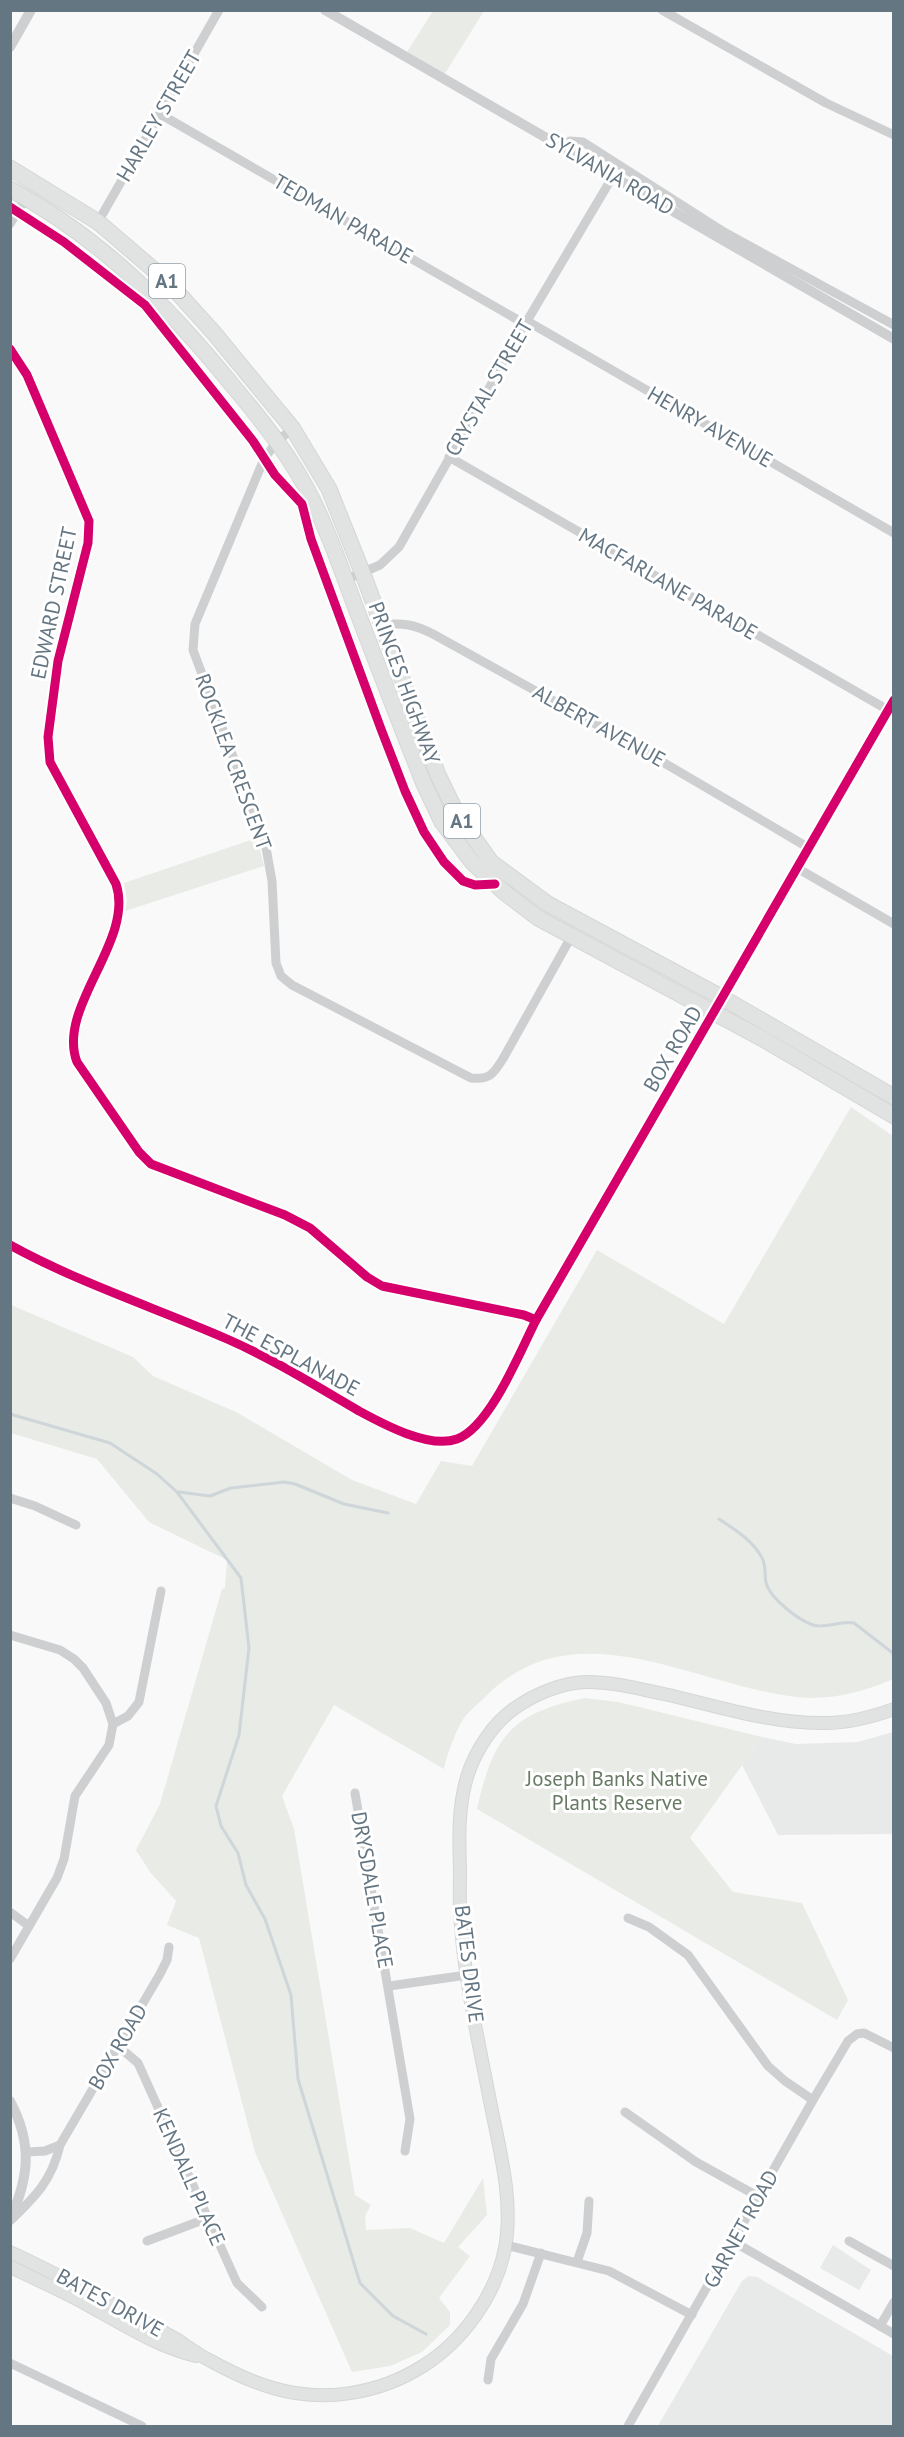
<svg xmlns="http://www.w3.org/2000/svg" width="904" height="2437" font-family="'PT Sans',sans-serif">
<rect width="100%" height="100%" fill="#f9f9f9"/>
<g fill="#e8e9e9">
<path d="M893 1732V1834L778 1835 742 1765 762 1737 796 1744 858 1742Z"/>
<path d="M833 2245 871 2270 859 2290 820 2268Z"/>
<path d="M749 2276 757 2277 893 2356V2426H658L742 2281Z"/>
</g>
<g fill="#e8ebe6">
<path d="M433 11H484L444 75 407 52Z"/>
<path d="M257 838 264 866 125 911 127 900 124 883Z"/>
<path d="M851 1107 893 1136V1679C864 1692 829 1701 796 1697 692 1685 573 1605 483 1699 477 1705 469 1711 464 1718 457 1728 446 1757 444 1769L334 1705 282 1796 294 1829 355 2195 371 2205 365 2216 366 2230 410 2228 444 2243 483 2178 487 2215 458 2247 470 2256 439 2298 450 2312V2325L422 2352 390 2366 352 2372 255 2152 199 1938 167 1925 176 1901 150 1872 136 1850 160 1804 222 1589 225 1588 227 1560 149 1522 97 1459 11 1433V1305L133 1357 153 1376 236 1412 352 1480 416 1504 441 1461 472 1466 597 1250 724 1324Z"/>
<path d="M585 1698 618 1702 762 1737 690 1838 733 1892 802 1903 848 2000 837 2020 477 1809C493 1738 510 1713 585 1698Z"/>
</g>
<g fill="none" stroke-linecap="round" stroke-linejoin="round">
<g stroke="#ced6d9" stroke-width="3">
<path d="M10 1414 110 1443 157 1474 177 1492 241 1578 249 1648 239 1735 216 1806 221 1826 238 1853 246 1885 265 1919 291 1995 298 2079 360 2283 393 2316 426 2334"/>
<path d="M179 1492 210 1496 231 1488 284 1482 295 1484 344 1504 388 1513"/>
<path d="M719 1519C734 1529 752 1540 761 1556 767 1565 764 1573 766 1583 770 1598 798 1620 813 1625 826 1629 841 1620 854 1623L894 1654"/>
</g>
<g stroke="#d5d6d7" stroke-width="14">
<g id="secondary">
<path d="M10 2252C67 2278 121 2309 176 2339 187 2346 197 2354 209 2360 229 2371 251 2382 273 2388 323 2403 379 2394 423 2366 463 2341 496 2295 505 2248 514 2200 499 2148 490 2101 479 2043 465 1984 461 1925 459 1907 460 1888 460 1870 459 1839 458 1807 467 1777 475 1751 493 1723 515 1708 535 1694 563 1682 588 1682 614 1682 639 1689 664 1694 717 1706 771 1724 825 1723 848 1723 872 1717 894 1709"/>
<path d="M10 2267C36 2279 62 2291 86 2304 122 2324 156 2346 196 2356"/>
</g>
</g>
<g stroke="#d5d6d6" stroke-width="17">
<g id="trunk">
<path d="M10 168 98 222 168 282 214 333 293 429 329 489 363 574 438 775 457 814 491 862 548 904 723 998 894 1097"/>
<path d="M10 189C102 239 168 306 233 386 264 423 292 458 313 501 332 539 345 580 360 619 381 674 402 729 424 784L442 822 472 862 504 892 538 918 763 1039 894 1116"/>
</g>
</g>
<g stroke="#cecfd0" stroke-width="9">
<path d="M662 10 826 103 894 135"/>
<path d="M160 114 525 324"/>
<path d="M563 147 570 141 583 142 724 232 894 325"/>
<path d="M98 222 219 10"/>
<path d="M10 224 26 198"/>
<path d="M527 321 894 533"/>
<path d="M10 349 27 375 89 521 88 543 58 661 48 737 50 762 116 884C135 941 56 1007 77 1062L139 1152 151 1164 285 1215 310 1228 367 1277 382 1286 524 1315 536 1320"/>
<path d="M293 429 278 440 264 459 195 624 193 650 265 842 272 881 276 963 281 976 292 985 471 1078C491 1080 494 1073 504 1057L571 937"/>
<path d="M449 457 888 710"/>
<path d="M345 580 380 565 399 547 527 321 613 176"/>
<path d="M382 625C403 622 415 625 433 634L637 747 809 848"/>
<path d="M797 868 894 924"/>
<path d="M10 1498 35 1506 76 1525"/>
<path d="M10 1635 60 1650 74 1659 83 1668 106 1703 113 1724 109 1745 75 1796 64 1859 57 1878 10 1959"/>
<path d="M113 1724 128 1716 139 1702 161 1591"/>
<path d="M355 1793 410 2119 405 2151"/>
<path d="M10 1912 29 1926"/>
<path d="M628 1918 649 1927 688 1955 768 2066 785 2081 813 2100"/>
<path d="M389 1986 467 1975"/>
<path d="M118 2046 138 2063 237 2283 262 2307"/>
<path d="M625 2112 696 2162 759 2197"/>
<path d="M27 2152 45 2151 60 2145"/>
<path d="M11 2220C36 2196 52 2180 60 2145L160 1974 167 1960 169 1947"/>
<path d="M147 2241 208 2218"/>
<path d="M849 2241 894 2266"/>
<path d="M734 2242 894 2334"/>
<path d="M506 2245 609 2271 692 2315"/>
<path d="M577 2262 587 2233 589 2201"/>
<path d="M880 2326 894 2302"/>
<path d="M10 2363 142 2426"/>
<path d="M488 2380 491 2359 523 2304 541 2253"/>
<path d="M628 2426 813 2100 848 2041 857 2034 864 2033 894 2048"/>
</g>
<g stroke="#cecfd0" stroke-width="10">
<path d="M325 10 894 339"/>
<path d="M10 47 31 10"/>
<path d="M10 1245C79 1283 156 1308 227 1339 273 1359 316 1386 359 1411 383 1424 429 1449 457 1439 490 1427 520 1352 536 1320L894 700"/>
<path d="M10 2101C33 2144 29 2177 10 2220"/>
</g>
<use href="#secondary" stroke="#e1e2e2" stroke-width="12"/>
<use href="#trunk" stroke="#e1e2e2" stroke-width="15"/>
<g stroke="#fff" stroke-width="13">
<g id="cycleway">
<path d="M10 207 64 242 145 305 253 441 275 475 302 504 311 539 381 729 405 791 424 832 444 862 463 881 475 885 495 884"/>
<path d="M10 349 27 375 89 521 88 543 58 661 48 737 50 762 116 884C135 941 56 1007 77 1062L139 1152 151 1164 285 1215 310 1228 367 1277 382 1286 524 1315 536 1320"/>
<path d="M10 1245C79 1283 156 1308 227 1339 273 1359 316 1386 359 1411 383 1424 429 1449 457 1439 490 1427 520 1352 536 1320L894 700"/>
</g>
</g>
<use href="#cycleway" stroke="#d6006c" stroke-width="9"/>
</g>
<g text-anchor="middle" stroke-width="6" stroke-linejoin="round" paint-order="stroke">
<g fill="#fff" stroke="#939fa8" stroke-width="1.5">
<rect x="149" y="264" width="36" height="34" rx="4.5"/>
<rect x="444" y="804" width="36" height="34" rx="4.5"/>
</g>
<g font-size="20" font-weight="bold" fill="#657683">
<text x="167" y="288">A1</text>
<text x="462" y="828">A1</text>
</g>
<g font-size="21" fill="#657683" stroke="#fff">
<text transform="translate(159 116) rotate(-60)" y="7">HARLEY STREET</text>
<text transform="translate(610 174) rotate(30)" y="7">SYLVANIA ROAD</text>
<text transform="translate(343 219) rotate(30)" y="7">TEDMAN PARADE</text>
<text transform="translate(489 388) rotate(-60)" y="7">CRYSTAL STREET</text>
<text transform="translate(710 427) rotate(30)" y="7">HENRY AVENUE</text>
<text transform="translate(668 584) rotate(30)" y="7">MACFARLANE PARADE</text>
<text transform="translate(54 603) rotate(-78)" y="7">EDWARD STREET</text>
<text transform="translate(404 683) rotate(70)" y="7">PRINCES HIGHWAY</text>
<text transform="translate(599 726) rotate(29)" y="7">ALBERT AVENUE</text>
<text transform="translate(233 762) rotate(70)" y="7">ROCKLEA CRESCENT</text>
<text transform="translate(673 1049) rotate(-60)" y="7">BOX ROAD</text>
<text transform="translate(291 1355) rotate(28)" y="7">THE ESPLANADE</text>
<text transform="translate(372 1890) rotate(80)" y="7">DRYSDALE PLACE</text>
<text transform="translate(469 1964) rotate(83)" y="7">BATES DRIVE</text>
<text transform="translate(118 2047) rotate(-60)" y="7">BOX ROAD</text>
<text transform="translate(189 2177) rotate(66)" y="7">KENDALL PLACE</text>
<text transform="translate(741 2229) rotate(-61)" y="7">GARNET ROAD</text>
<text transform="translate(110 2303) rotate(29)" y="7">BATES DRIVE</text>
</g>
<g font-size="21" fill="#687a64" stroke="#fff">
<text x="617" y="1786">Joseph Banks Native<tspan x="617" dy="24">Plants Reserve</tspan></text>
</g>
</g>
<rect width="904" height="2437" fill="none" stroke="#657683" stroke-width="24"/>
</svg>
